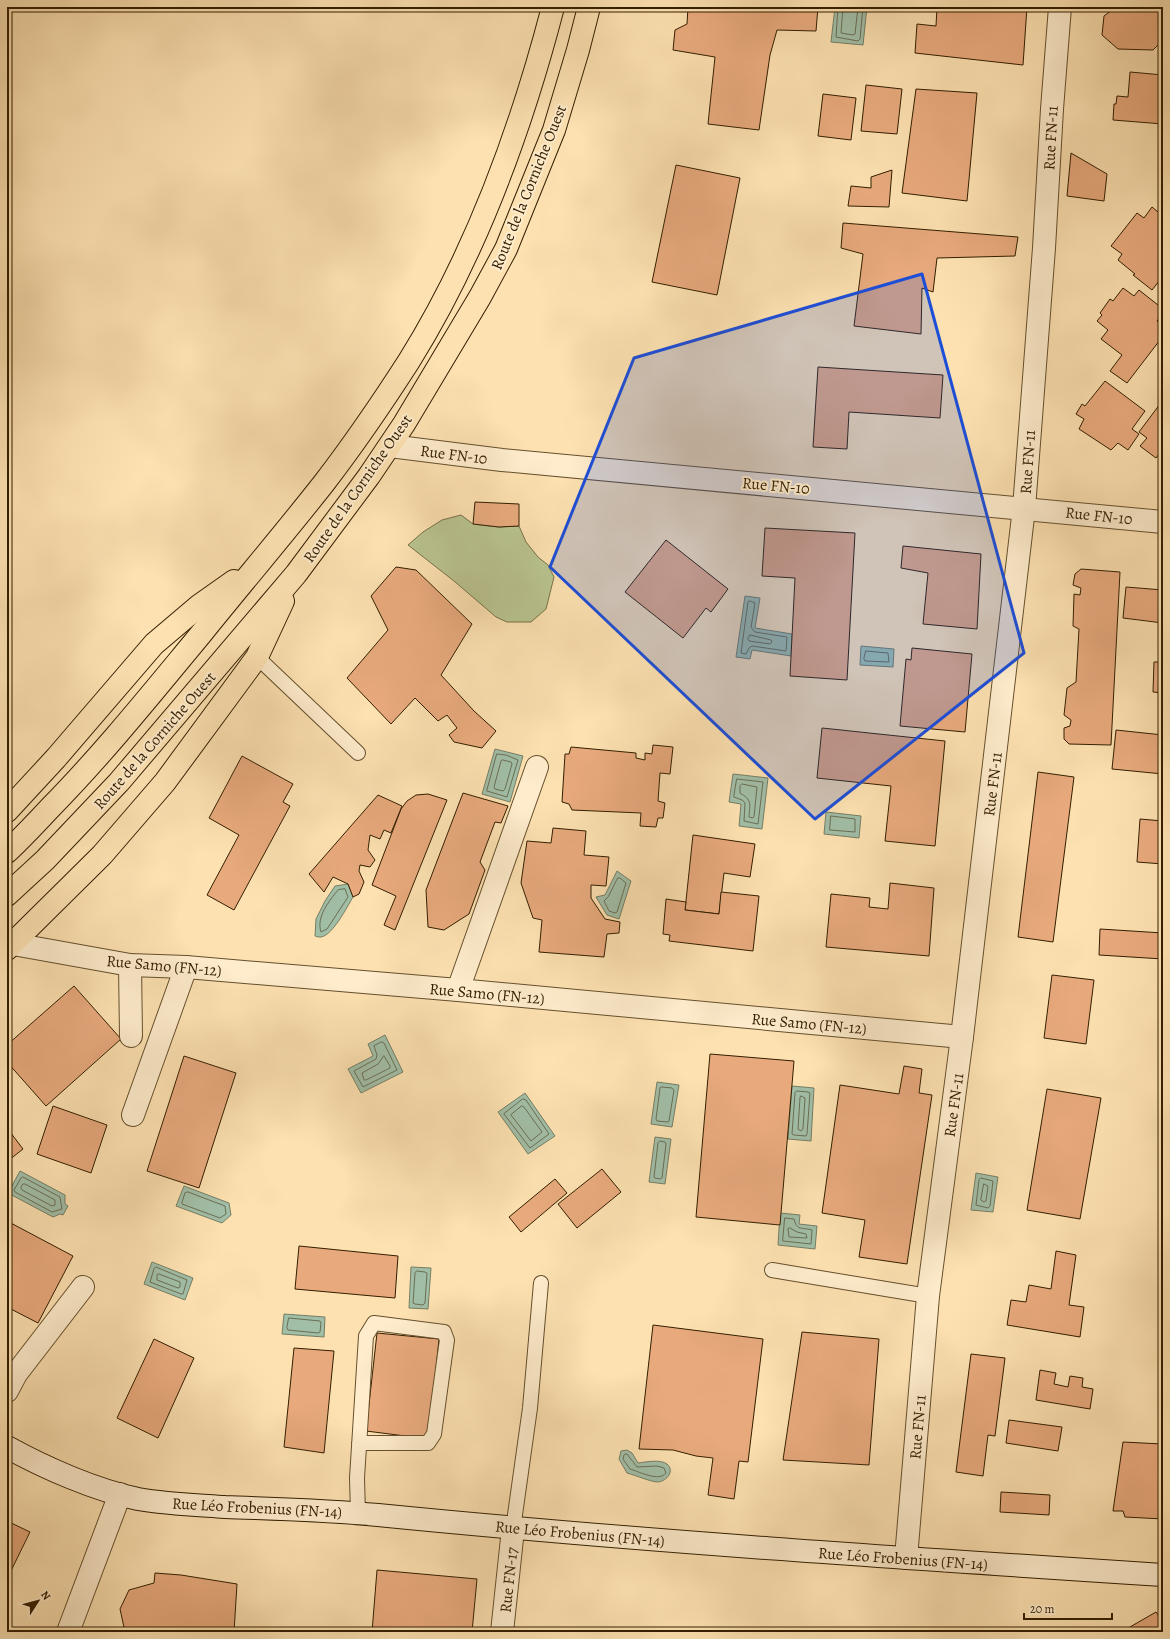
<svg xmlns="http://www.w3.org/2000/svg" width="1170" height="1639" font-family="Alegreya,serif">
<rect width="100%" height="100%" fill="#fde1b1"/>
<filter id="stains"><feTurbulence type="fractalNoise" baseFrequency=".005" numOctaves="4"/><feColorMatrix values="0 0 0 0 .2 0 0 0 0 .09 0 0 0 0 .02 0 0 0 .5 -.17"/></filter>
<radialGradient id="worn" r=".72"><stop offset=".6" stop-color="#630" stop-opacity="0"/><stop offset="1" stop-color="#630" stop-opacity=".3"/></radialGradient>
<path fill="#b9c490" stroke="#767148" d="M461 515 473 524 499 527 519 526 526 542 538 557 548 565 554 577 546 609 531 622H507L496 617 454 581 408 545 423 532 442 520Z"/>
<g fill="#a1bea7" stroke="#757e64">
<path d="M835 7H867L863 45 831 42Z"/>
<path d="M745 596 760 598 755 628 792 634 791 656 752 650 750 659 736 657Z"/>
<path d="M861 646 894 649 893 667 860 665Z"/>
<path d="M495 749 523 756 510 802 482 794Z"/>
<path d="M733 774 768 778 762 829 739 826 741 804 729 802Z"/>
<path d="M826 812 861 816 859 838 824 834Z"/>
<path d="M617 871 631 881 619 919 607 915 596 897 605 895Z"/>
<path d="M348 884 353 897C347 907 333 935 321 937 319 937 317 937 315 936L316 919 325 901 335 886Z"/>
<path d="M385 1035 403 1072 361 1093 348 1069 373 1056 368 1044Z"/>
<path d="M657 1082 679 1085 672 1127 651 1124Z"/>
<path d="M792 1086 814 1088 811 1141 788 1139Z"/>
<path d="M525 1093 555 1136 528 1154 498 1112Z"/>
<path d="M655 1137 671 1139 665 1184 649 1182Z"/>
<path d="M20 1171 65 1195V1204L68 1206 63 1215 60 1214 53 1217 8 1193Z"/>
<path d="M976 1173 998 1177 993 1212 971 1210Z"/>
<path d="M184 1186 229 1203 231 1215 222 1223 176 1206Z"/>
<path d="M780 1213 800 1215 799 1224 817 1226 815 1249 778 1245Z"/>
<path d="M152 1262 193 1278 185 1300 144 1284Z"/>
<path d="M411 1267 431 1268 428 1309 409 1308Z"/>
<path d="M284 1314 325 1317 324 1337 282 1334Z"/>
<path d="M627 1450 632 1453 638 1463C646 1462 660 1459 667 1464 675 1471 667 1481 658 1482 651 1482 635 1475 627 1473L619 1459 621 1451Z"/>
</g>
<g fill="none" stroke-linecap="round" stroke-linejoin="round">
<g stroke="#6a6e54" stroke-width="1">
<path d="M838 7 836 37 858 41 860 39 863 7"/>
<path d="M843 7 841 33 853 35 855 34 858 7"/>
<path d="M750 601 755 603 751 627 753 630 755 632 787 637 786 651 752 646 749 648 746 654 741 653 748 602Z"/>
<path d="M750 635 771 640 772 642 770 644 749 641 748 639Z"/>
<path d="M866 651 888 653 889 662 865 661 864 659Z"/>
<path d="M497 754 506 755 518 760 507 797 487 791Z"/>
<path d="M503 760 511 762 512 764 505 789 503 791 495 789 494 787 501 761Z"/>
<path d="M737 779 763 782 758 824 744 821 745 803 742 800 734 797Z"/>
<path d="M742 784 757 787 754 817 753 818 749 817C750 803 752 800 740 793V786Z"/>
<path d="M831 816 855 819V832L830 830Z"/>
<path d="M618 878H620L626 883 617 912 615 913 609 911 604 901 608 897Z"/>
<path d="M345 889 348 897 327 929 321 932C316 917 329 901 338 890Z"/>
<path d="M382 1042 384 1043 397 1070 363 1087 354 1071 376 1059 377 1055 374 1046Z"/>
<path d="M384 1056 390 1066V1068L366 1080H364L362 1073 378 1064Z"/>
<path d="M662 1087 672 1088 674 1090 669 1121 668 1122 657 1121 656 1119 660 1088Z"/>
<path d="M797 1091 808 1092 810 1093 807 1134 806 1136 794 1135 792 1134 795 1093Z"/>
<path d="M801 1096 805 1098 803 1129 801 1131 798 1129 800 1098Z"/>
<path d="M523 1099 526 1100 549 1134 530 1148 504 1114Z"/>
<path d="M522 1106 524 1107 542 1132 531 1141 511 1115Z"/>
<path d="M660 1141 665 1142 666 1144 662 1178 660 1179 655 1178 654 1177 658 1143Z"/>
<path d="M23 1177 60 1197 62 1209 52 1212 15 1192 14 1190 21 1178Z"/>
<path d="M981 1178 993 1181 990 1206 988 1208 976 1205 979 1180Z"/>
<path d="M23 1184H25L55 1200V1205L52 1206 22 1190 21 1188Z"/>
<path d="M984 1184 988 1186 986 1201 984 1202 981 1200Z"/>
<path d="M188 1192 225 1206 226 1214 220 1218 182 1204V1202L185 1193Z"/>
<path d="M785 1218 794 1219C797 1231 801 1227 812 1230L811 1244 783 1241Z"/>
<path d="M790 1228 797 1232 806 1234 807 1238 789 1237 788 1229Z"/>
<path d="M156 1267 187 1280 183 1294H181L150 1282 154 1269Z"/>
<path d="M417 1271 425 1272 427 1273 425 1303 423 1305 415 1304 413 1303 415 1273Z"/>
<path d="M159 1274 180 1282V1287L178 1288 157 1280V1275Z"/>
<path d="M289 1318 320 1321 321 1323 320 1332 318 1333 288 1330 287 1328Z"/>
<path d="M627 1454 637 1467 657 1466 664 1468 666 1473C659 1482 640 1472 630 1469L623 1459 624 1455Z"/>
</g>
</g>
<g fill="#e8aa7d" stroke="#321e00">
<path d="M688 7H818L816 31 777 30 770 55 759 130 708 124 715 57 673 50 675 30 687 24Z"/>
<path d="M937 7H1027L1023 65 915 53 917 24 936 26Z"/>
<path d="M1116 7H1163V40L1153 50 1118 49 1102 35 1104 16Z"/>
<path d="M1130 72 1163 75V124L1113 120 1114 104H1116L1117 96 1128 97Z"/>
<path d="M866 85 902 89 897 134 861 131Z"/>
<path d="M916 89 977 93 967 201 902 193Z"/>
<path d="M823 94 856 98 851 140 818 136Z"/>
<path d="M1071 153 1107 174 1104 201 1067 196Z"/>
<path d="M676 165 740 178 717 295 652 282Z"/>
<path d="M892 170 889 207 848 206 851 186 871 188V177Z"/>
<path d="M1152 207 1163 216V276L1152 290 1133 275 1135 274 1118 260 1122 254 1111 246 1137 213 1144 218Z"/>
<path d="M843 223 1018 237 1015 256 937 258 933 292 922 288 921 334 854 326 863 254 841 248Z"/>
<path d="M1123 288 1134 296 1139 290 1163 309V313L1157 321 1163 325V336L1127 383 1110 371 1122 355 1101 339 1108 330 1097 321 1102 315 1100 313 1110 299 1113 301Z"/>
<path d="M818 367 943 375 940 418 849 412 847 449 813 447Z"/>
<path d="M1105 381 1145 411 1132 429 1139 434 1128 450 1118 443 1111 450 1079 429 1084 419 1076 414 1082 404 1085 406Z"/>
<path d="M1163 400V449L1156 458 1140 446 1147 438 1139 432Z"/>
<path d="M475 502 519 504V526L499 527 473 524Z"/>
<path d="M765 528 855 533 847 680 790 676 795 578 762 576Z"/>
<path d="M666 540 728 589 711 612 706 608 683 638 625 592Z"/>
<path d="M903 546 981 554 977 629 923 624 928 573 901 568Z"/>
<path d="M396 567 416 570 472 624 441 675 474 711 496 731 482 748 454 742 449 735 457 728 447 715 438 721 415 698 391 724 347 678 388 630 371 596Z"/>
<path d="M1081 569 1120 572 1111 745 1069 744 1064 739V728L1070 726 1071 720 1064 715 1067 688 1076 682 1079 629 1073 626 1074 594 1080 595 1081 588 1073 585 1075 574Z"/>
<path d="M1126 587 1163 590V623L1123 618Z"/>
<path d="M912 648 972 654 965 732 900 726 906 659 911 660Z"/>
<path d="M1154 662H1163V693L1153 692Z"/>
<path d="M822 728 945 741 935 846 885 841 891 786 817 778Z"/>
<path d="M1116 730 1163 735V774L1112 769Z"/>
<path d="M653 745 673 747 670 774 660 773 658 801 665 803 663 818H658L656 827 640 826 641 813 572 810 569 804 562 802 565 754H569L571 747 636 753V758L645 760V753L652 754Z"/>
<path d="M242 756 293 784 283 802 290 806 234 910 207 895 239 835 209 818Z"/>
<path d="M1038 772 1074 777 1053 942 1018 937Z"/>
<path d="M463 793 508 806 501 823 495 822 480 862 485 870 469 914 444 930 428 927 426 890Z"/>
<path d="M428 794 447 800 395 930 384 925 396 896 372 885 401 809 407 801 416 795Z"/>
<path d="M378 795 402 806 391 833 384 830 380 839 370 835 368 850 375 860 370 867 360 865 359 871 364 882 359 894 353 897 348 884 333 877 324 892 309 874Z"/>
<path d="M1140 819 1163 821V864L1137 862Z"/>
<path d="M553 828 586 831 584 855 609 857 606 886 591 885V898L605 919 620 922 619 933 607 934 604 957 539 952 542 920 533 918 521 883 527 841 551 843Z"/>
<path d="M693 835 755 844 750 877 724 873 719 914 685 910Z"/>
<path d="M890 883 934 888 929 956 826 947 831 894 870 898 869 907 888 909Z"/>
<path d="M721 892 759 896 753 951 669 941 670 935 663 934 666 899 686 902 685 910 719 914Z"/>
<path d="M1100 929 1163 933V959L1099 955Z"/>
<path d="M1052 975 1094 980 1086 1044 1044 1038Z"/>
<path d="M74 986 121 1039 46 1106 7 1062V1045Z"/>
<path d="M710 1054 794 1061 780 1225 696 1217Z"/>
<path d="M184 1056 236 1073 199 1188 147 1171Z"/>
<path d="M904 1066 922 1069 919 1093 932 1095 907 1264 859 1257 865 1220 822 1213 840 1085 899 1094Z"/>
<path d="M1047 1089 1101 1098 1080 1219 1027 1210Z"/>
<path d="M53 1106 107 1125 91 1173 37 1154Z"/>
<path d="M7 1128 23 1149 9 1160 7 1158Z"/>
<path d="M602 1169 621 1192 577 1228 558 1204Z"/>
<path d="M555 1179 567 1193 521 1232 509 1217Z"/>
<path d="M7 1221 73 1256 38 1323 7 1307Z"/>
<path d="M299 1246 398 1256 395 1298 295 1289Z"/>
<path d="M1056 1251 1076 1255 1069 1305 1084 1307 1080 1337 1007 1325 1011 1300 1026 1302 1029 1285 1051 1289Z"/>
<path d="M653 1325 763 1339 748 1462 739 1461 734 1499 708 1495 713 1458 696 1456 673 1450 639 1449Z"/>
<path d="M802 1332 879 1339 869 1465 783 1460Z"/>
<path d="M377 1333 439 1339 429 1439 366 1431Z"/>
<path d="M154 1339 194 1358 158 1438 117 1418Z"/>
<path d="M294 1348 334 1351 324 1453 284 1447Z"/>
<path d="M971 1354 1005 1358 995 1436 988 1435 983 1476 956 1472Z"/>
<path d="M1040 1370 1056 1373 1054 1384 1068 1387 1070 1376 1083 1378 1082 1387 1093 1389 1090 1409 1036 1400Z"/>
<path d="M1009 1420 1062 1427 1058 1451 1006 1443Z"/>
<path d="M1163 1441V1519L1125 1517 1123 1511H1113L1123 1442 1162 1444Z"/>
<path d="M1001 1492 1050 1495 1049 1515 1000 1512Z"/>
<path d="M7 1521 30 1532 7 1579Z"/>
<path d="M377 1570 477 1579 472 1632H372Z"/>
<path d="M155 1573 181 1575 237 1584 234 1632H125L120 1609 129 1590 154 1583Z"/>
<path d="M1156 1612 1163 1622V1632H1132L1130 1627Z"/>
<path d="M264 1628 295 1632H264Z"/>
</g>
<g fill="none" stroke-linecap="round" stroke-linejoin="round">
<g stroke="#654f2c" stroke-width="16">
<g id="service">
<path d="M257 657 358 753"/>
<path d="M772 1270 928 1296"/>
<path d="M358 1513 357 1478 366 1336 374 1323 444 1332 447 1340 446 1347 434 1434 428 1443H359"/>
<path d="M513 1529 530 1408 541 1283"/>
</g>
</g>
<g stroke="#654f2c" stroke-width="24">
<g id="minor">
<path d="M390 446 502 460 1163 522"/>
<path d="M13 944 130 965 186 967 458 990 962 1037"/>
<path d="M130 965 131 1036"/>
<path d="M458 990 537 767"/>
<path d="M133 1115 186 967"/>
<path d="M7 1391 16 1374 83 1287"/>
<path d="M906 1558 928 1296 962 1037 1024 508 1044 248 1052 109 1060 7"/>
<path d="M68 1632 120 1494"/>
<path d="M502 1632 513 1529"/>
</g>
</g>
<g stroke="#321e00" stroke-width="24">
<path id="secondary" d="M7 1447C45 1468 95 1490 138 1499 167 1504 196 1505 225 1507 276 1509 327 1510 378 1515 639 1541 901 1558 1163 1575"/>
</g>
<g stroke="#321e00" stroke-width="24">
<g id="trunk">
<path d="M7 811 56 758 154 644 200 605 234 581"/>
<path d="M7 852C22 838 36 823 50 808 104 753 152 693 201 634 242 583 284 534 324 483 354 444 382 403 409 361 477 252 521 130 553 7"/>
<path d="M7 895 45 860 119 782 296 574 369 476 404 424 480 297 506 249 554 130 578 50 589 7"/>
<path d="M7 949 102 855 165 782 257 657 283 601"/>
</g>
</g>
<use href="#service" stroke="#feeccc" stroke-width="14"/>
<use href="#minor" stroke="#feeccc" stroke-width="22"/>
<use href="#secondary" stroke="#feeccc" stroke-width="22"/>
<use href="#trunk" stroke="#fde1b1" stroke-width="22"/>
</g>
<path fill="#1d4ed8" fill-opacity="0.2" stroke="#1d4ed8" stroke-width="3" stroke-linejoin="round" d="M922 274 1024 653 815 819 550 567 634 358Z"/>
<g text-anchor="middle" stroke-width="4" stroke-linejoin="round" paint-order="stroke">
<g font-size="16" fill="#321e00" stroke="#feeccc">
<text transform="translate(1050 138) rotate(-87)" y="6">Rue FN-11</text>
<text transform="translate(528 187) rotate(-68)" y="6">Route de la Corniche Ouest</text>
<text transform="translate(454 454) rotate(7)" y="6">Rue FN-10</text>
<text transform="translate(1027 462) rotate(-86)" y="6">Rue FN-11</text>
<text transform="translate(776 485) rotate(5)" y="6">Rue FN-10</text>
<text transform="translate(357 488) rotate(-55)" y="6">Route de la Corniche Ouest</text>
<text transform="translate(1099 515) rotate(6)" y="6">Rue FN-10</text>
<text transform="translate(154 740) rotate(-49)" y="6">Route de la Corniche Ouest</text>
<text transform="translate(992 784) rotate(-83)" y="6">Rue FN-11</text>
<text transform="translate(164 965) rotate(5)" y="6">Rue Samo (FN-12)</text>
<text transform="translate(487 993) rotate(5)" y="6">Rue Samo (FN-12)</text>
<text transform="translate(809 1023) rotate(5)" y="6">Rue Samo (FN-12)</text>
<text transform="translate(953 1105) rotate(-82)" y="6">Rue FN-11</text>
<text transform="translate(917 1427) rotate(-85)" y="6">Rue FN-11</text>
<text transform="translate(257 1507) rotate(3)" y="6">Rue Léo Frobenius (FN-14)</text>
<text transform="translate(580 1533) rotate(5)" y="6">Rue Léo Frobenius (FN-14)</text>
<text transform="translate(903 1558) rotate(4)" y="6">Rue Léo Frobenius (FN-14)</text>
<text transform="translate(508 1580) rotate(-84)" y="6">Rue FN-17</text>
</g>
</g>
<rect width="1170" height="1639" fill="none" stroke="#fde1b1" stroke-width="24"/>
<rect x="8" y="8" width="1154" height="1623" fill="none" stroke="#321e00" stroke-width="2"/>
<rect x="12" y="12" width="1146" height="1615" fill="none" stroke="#321e00"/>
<g transform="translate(38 1601) rotate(54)" stroke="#feeccc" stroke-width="3" paint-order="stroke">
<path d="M0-3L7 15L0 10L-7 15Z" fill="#321e00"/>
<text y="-6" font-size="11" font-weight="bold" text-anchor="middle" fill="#321e00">N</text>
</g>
<path d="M1024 1613v6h88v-6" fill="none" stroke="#321e00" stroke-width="2"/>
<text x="1030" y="1613" font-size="12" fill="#321e00" stroke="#feeccc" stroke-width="3" paint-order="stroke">20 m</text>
<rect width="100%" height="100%" filter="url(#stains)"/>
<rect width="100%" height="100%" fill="url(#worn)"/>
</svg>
